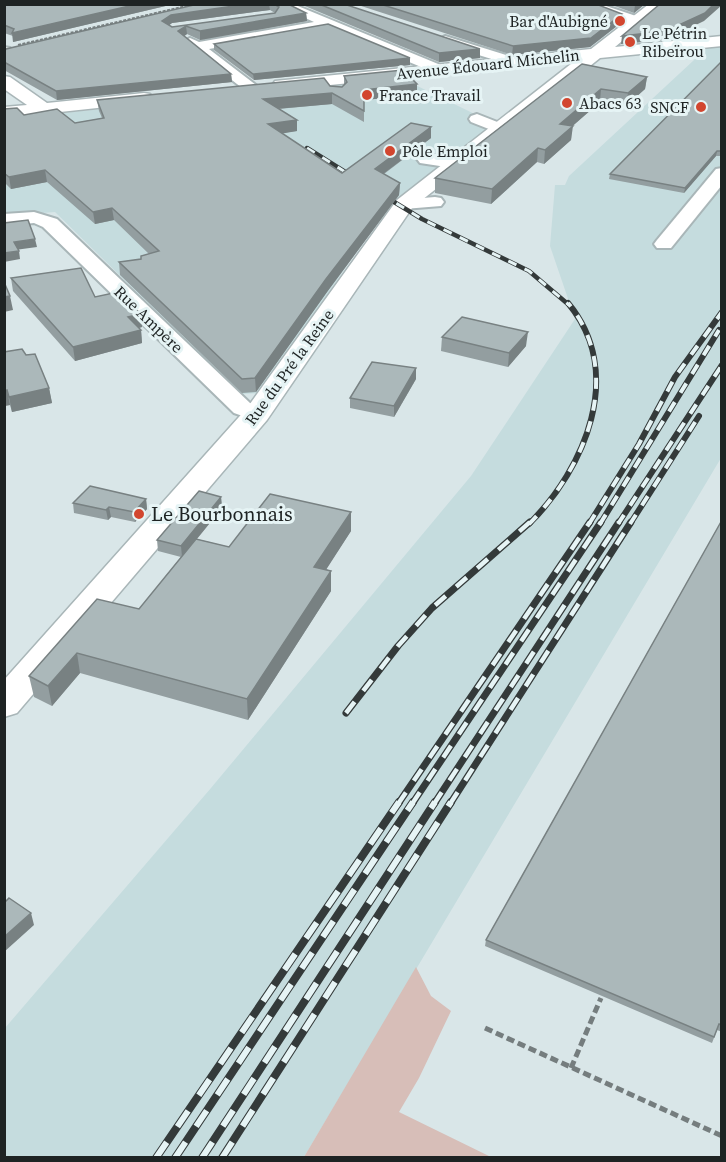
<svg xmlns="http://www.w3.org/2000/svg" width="726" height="1162" font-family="'Source Serif 4',serif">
<rect width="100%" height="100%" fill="#d9e6e8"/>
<g fill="#c5dcde">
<path d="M721 35V458L304 1157 5 1158V1028L211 788 471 476 575 319 550 246 555 185H565L569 176Z"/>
<path d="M401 78 495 124 387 207 260 393 241 394 55 212 5 216V119Z"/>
</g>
<path fill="#d7beb8" d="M416 967 431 996 451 1011 419 1078 399 1112 491 1157H304Z"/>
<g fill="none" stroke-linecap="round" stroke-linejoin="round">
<g stroke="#a9b6b8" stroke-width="4">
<g id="minor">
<path d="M275 4H293L443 66 445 69 438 73 433 72 328 28 209 49 256 85 259 88 251 93 246 91 183 42 190 38 199 42 314 22Z"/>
<path d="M579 4H600L642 18 644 21 642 24H632Z"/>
<path d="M445 36 519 59 521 62 514 66 440 43 438 40Z"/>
<path d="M4 47 10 48 12 51 10 54 4 55Z"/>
<path d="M477 114 505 125 507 128 499 133 471 122 469 119 471 116Z"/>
<path d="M426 154 459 159 462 163 459 167 453 168 420 163 417 159 420 155Z"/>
<path d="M722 168V185L671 248H657L654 244 657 240 716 169Z"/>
<path d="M435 197 441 198 444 202 441 206 404 209 398 208 395 204 398 200Z"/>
<path d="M34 212 57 219 250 403 265 409 269 414 265 419 257 421 234 413 43 227 34 223 4 226V214Z"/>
</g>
</g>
<g stroke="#a9b6b8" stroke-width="3">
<g id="major">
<path d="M649 4H666L615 47 722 36V46L600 58 412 208 267 420 17 713 4 717V680L247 408 397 200 576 60 281 90 275 89 272 85 275 81 591 49Z"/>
<path d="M4 76 10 77 47 103 144 93 150 94 153 98 150 102 144 103 4 118V107L27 105 4 89Z"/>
</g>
</g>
<path stroke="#757d7e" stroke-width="2" stroke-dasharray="3 1.5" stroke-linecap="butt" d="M18 45 195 4"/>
<g stroke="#757d7e" stroke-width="5" stroke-dasharray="8 4" stroke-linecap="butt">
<path d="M485 1028 722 1136"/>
<path d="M571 1068 601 998"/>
</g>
<use href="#minor" fill="#fff" fill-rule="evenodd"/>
<use href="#major" fill="#fff" fill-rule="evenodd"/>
<g stroke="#343a3a" stroke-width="4.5">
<g id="rail-far3">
<path d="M307 148 358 180"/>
<path d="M381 194 422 219 529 271 569 305"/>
</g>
</g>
<g stroke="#343a3a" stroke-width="6">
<g id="rail-far2">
<path d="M529 524C585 468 626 373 568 303"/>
<path d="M589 524 639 444 675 377 722 312"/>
<path d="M600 524 719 330"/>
<path d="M618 524 722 365"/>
<path d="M630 524 699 416"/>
</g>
</g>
<g stroke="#343a3a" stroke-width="7">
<g id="rail-far1">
<path d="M346 713 398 646 432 608 530 522"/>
<path d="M398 804 590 522"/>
<path d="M412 804 601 522"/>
<path d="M434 804 619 522"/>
<path d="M450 804 631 522"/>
</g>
</g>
<g stroke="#343a3a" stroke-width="8">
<g id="rail">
<path d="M156 1158 399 802"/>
<path d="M175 1158 413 802"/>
<path d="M202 1158 435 802"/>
<path d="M222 1158 451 802"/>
</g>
</g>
<use href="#rail-far3" stroke="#e6f4f5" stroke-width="3" stroke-dasharray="9" stroke-linecap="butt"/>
<use href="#rail-far2" stroke="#e6f4f5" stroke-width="4" stroke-dasharray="11" stroke-linecap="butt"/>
<use href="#rail-far1" stroke="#e6f4f5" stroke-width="4.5" stroke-dasharray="14" stroke-linecap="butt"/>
<use href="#rail" stroke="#e6f4f5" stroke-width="6" stroke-dasharray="19" stroke-linecap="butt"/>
</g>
<g fill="#939ea0" fill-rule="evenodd">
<path d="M4 4H174L13 42V36L4 33Z"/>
<path d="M198 4H288L306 13 307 21 200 40 187 34 184 36 231 74 232 82 57 100 4 70V52ZM270 10 275 13 172 27 169 25 172 23Z"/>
<path d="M300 4H344L480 49V58L439 62Z"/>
<path d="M355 4H596L622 22 590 47 512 55Z"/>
<path d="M609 4H645L634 13Z"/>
<path d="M214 44 410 65 254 80 214 50Z"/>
<path d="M722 61V156H716L684 193 609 179 610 174Z"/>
<path d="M582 64 647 77 645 89 626 106 600 102 572 126 571 140 544 164 537 162 491 204 435 193V178Z"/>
<path d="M344 76 417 95 364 100V122L332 104 278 109 297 120V131L281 133 342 173 431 127V138L384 174 400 183 399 195 327 292 256 392 242 393 120 275 119 262 141 259 149 254 114 220 95 224 47 182 11 189 4 182V109L24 115 75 123 102 118 99 111 97 100 330 86 342 87 344 85Z"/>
<path d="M11 278 95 297 141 314 142 327 139 328 141 330 142 343 75 361 13 291Z"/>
<path d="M442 337 526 346 508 367 441 351Z"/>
<path d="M4 352 26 355 49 388 52 403 12 412 10 405 4 406Z"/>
<path d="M416 379 394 417 350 408V398Z"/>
<path d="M221 497 222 508 197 539 229 547 351 531 326 569 331 571V591L248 720 80 673 52 706 34 697 29 676 139 609 181 557 158 551 157 540Z"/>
<path d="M146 499 147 509 135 522 111 517 108 520 74 513 73 503Z"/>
<path d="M722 520V1032L717 1030 712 1043 485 946 486 940Z"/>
</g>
<g fill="#788182">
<path d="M138 4H174L13 42 12 33Z"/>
<path d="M248 4H269L270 10 172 23 163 30 162 21 171 15Z"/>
<path d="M645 4 634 13 635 5Z"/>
<path d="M714 4 722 5 704 21 665 40 621 44 622 36Z"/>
<path d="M306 13 307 21 200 40V31Z"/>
<path d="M622 14V22L590 47 512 55 513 46Z"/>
<path d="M186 26 187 34 179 40 178 31Z"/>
<path d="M480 49V58L439 62V53Z"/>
<path d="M410 58V65L254 80 253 74Z"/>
<path d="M231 74 232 82 57 100 56 91Z"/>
<path d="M647 77 645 89 626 106 628 93Z"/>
<path d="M417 84V95L364 100V122V90Z"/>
<path d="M601 89 600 102 559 138 560 124Z"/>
<path d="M332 93V104L264 110 263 99Z"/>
<path d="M297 120V131L268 136V124Z"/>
<path d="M573 126 571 140 544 164 545 150Z"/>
<path d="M431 127V138L375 180V169Z"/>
<path d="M538 148 537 162 491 204 492 189Z"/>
<path d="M717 151 716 156 684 193 685 188Z"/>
<path d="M45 170 47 182 11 189 9 177Z"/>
<path d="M400 183 399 195 327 292 256 392 255 378 326 279Z"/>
<path d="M112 208 114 220 95 224 93 212Z"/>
<path d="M35 239 37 247 15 250 14 242Z"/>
<path d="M19 251 20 259 4 262V253Z"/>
<path d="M10 296 13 310 4 312V297Z"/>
<path d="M141 314 142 327 130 330 128 317Z"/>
<path d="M141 330 142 343 75 361 73 347Z"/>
<path d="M528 332 526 346 508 367 509 353Z"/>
<path d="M416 368V379L394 417V406Z"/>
<path d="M49 388 52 403 12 412 9 397Z"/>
<path d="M7 390 10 405 4 406V391Z"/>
<path d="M221 497 222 508 182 557 181 546Z"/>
<path d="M146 499 147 509 135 522 134 512Z"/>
<path d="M109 507 111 517 108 520 106 510Z"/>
<path d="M351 512V531L315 587 314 567Z"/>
<path d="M331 571V591L248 720 247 699Z"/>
<path d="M77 653 80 673 52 706 48 686Z"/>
<path d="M31 913 34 925 4 952V937Z"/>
</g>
<g fill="#abb8ba" stroke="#788182" stroke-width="1.5">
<path d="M4 4H138L12 33 14 29 4 25Z"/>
<path d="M198 4H248L171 15 162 21 172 27 275 13 279 7 274 4H288L306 13 200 31 186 26 178 31 231 74 56 91 4 62V52L6 49Z"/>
<path d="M319 4H344L480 49 439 53Z"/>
<path d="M380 4H596L622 14 591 38 513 46Z"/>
<path d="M660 4H714L705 13 666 31 622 36Z"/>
<path d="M328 24 410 58 253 74 214 44Z"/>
<path d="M722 61V151H717L685 188 610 174Z"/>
<path d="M582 64 647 77 628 93 601 89 560 124 573 126 545 150 538 148 492 189 435 178Z"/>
<path d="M403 70 417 84 364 90V111L332 93 263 99 297 120 268 124 342 173 411 123 431 127 375 169 400 183 326 279 255 378 242 379 119 262 141 259V256L159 251 112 208 93 212 45 170 9 177 4 173V109L17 108 24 115 57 109 75 123 104 118 97 100 324 78 330 86 342 87 347 82 344 76Z"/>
<path d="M28 220 35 239 14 242 19 251 4 253V223Z"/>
<path d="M81 268 95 297 118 292 141 314 128 317 141 330 73 347 11 278Z"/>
<path d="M4 282 10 296 4 297Z"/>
<path d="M462 317 528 332 509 353 442 337Z"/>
<path d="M22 349 26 355 35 354 49 388 9 397 7 390 4 391V352Z"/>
<path d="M372 362 416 368 394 406 350 398Z"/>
<path d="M90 486 146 499 134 512 109 507 106 510 73 503Z"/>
<path d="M199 491 221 497 181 546 157 540Z"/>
<path d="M270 494 351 512 314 567 331 571 247 699 77 653 48 686 29 676 97 599 139 609 196 539 229 547Z"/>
<path d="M722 520V1025L719 1024 714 1037 486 940Z"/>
<path d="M9 898 31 913 4 937V903Z"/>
</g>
<g fill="#d2462f" stroke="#e6f4f5" stroke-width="2">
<circle cx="620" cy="21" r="6"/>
<circle cx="630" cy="42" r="6"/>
<circle cx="367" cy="95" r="6"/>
<circle cx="567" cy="103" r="6"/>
<circle cx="701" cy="107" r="6"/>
<circle cx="390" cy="151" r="6"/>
<circle cx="139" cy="514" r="6"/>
</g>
<g text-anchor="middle" stroke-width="6" stroke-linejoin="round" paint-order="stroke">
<g font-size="16" fill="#1e2323" stroke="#e6f4f5" text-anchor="start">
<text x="608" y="27" text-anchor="end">Bar d'Aubigné</text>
<text x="642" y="39">Le Pétrin<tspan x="642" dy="18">Ribeïrou</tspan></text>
<text x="379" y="101">France Travail</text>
<text x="579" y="109">Abacs 63</text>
<text x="689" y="113" text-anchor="end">SNCF</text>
<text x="402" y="157">Pôle Emploi</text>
</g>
<g font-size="16" fill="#1e2323" stroke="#e6f4f5">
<text transform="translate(488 64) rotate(-6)" y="6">Avenue Édouard Michelin</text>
<text transform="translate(149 319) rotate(44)" y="6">Rue Ampère</text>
<text transform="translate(289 367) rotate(-54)" y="6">Rue du Pré la Reine</text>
</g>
<g font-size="20" fill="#1e2323" stroke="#e6f4f5" text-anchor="start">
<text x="151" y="521">Le Bourbonnais</text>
</g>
</g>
<rect width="726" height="1162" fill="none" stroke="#1e2323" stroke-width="12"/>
</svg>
